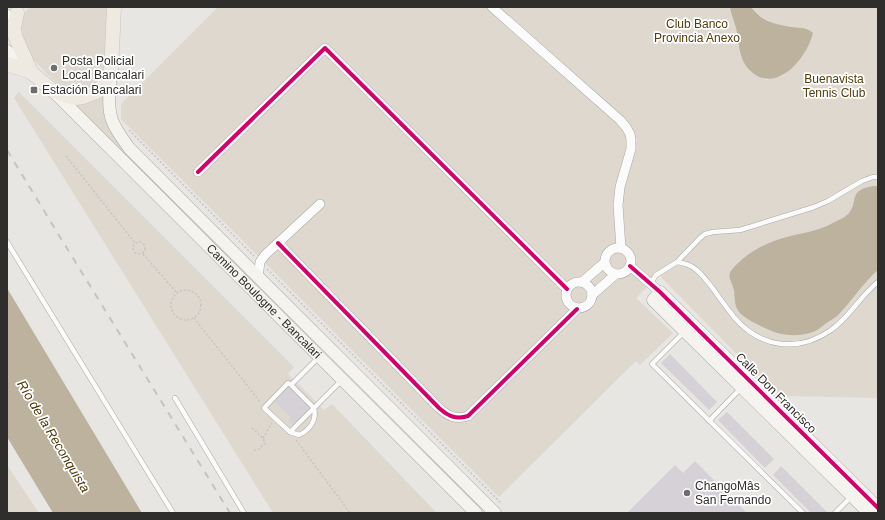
<svg xmlns="http://www.w3.org/2000/svg" width="885" height="520" font-family="Arial,sans-serif">
<rect width="100%" height="100%" fill="#e8e6e3"/>
<g fill="#ded8ce">
<path d="M30 7H109L104 70 97 85 78 93 58 85 27 53 19 41 22 16Z"/>
<path d="M218 7H730L736 27 739 48 741 57 746 65 766 80 784 75 804 54 806 50 807 28C783 26 767 26 751 7H878V398L782 396 777 393 773 386 769 387 659 275 636 298 673 333 640 365 636 361 499 497 121 119V104Z"/>
<path d="M19 92 294 367 288 374 324 410 332 404 437 513H273L14 98Z"/>
<path d="M104 94 106 116 320 346 321 350 320 351 69 103Z"/>
<path d="M7 465 39 513H7Z"/>
</g>
<g fill="#bdb29e">
<path d="M730 7H751C761 20 770 23 786 26 797 29 804 25 813 33 806 61 772 99 746 66 738 54 739 41 736 28 734 21 731 14 730 7Z"/>
<path d="M873 186H878V270C863 283 853 299 840 313 837 317 832 319 828 322 823 325 819 330 813 332 791 339 774 334 755 323 750 321 744 317 740 313 734 307 735 298 734 290 730 276 725 276 737 264 751 250 768 242 787 237 802 233 817 231 831 224 836 221 845 218 849 213 859 201 847 191 873 186Z"/>
<path d="M7 288 142 513H53L7 437Z"/>
</g>
<g fill="#d6d1d6">
<path d="M670 354 717 402 709 410 661 363Z"/>
<path d="M288 386 311 408 294 426 288 420 291 417 274 401Z"/>
<path d="M727 412 774 459 765 468 718 420Z"/>
<path d="M695 461 747 513H627L675 465 683 473Z"/>
<path d="M781 466 828 513H811L773 475Z"/>
</g>
<g fill="none" stroke-linecap="round" stroke-linejoin="round">
<g stroke="#aaa8a5" stroke-width="5.5">
<g id="lane">
<path d="M7 242 173 513"/>
<path d="M677 262C696 264 703 276 714 290 720 299 727 308 734 317 760 348 798 353 831 330 850 317 860 296 878 282"/>
<path d="M650 284 656 275 677 262 700 238 705 234 713 232 740 230 814 207 828 201 862 181 873 177H878"/>
<path d="M684 332 652 364 803 513"/>
<path d="M291 385 288 383 264 408 290 432 314 408 291 385 319 357"/>
<path d="M175 398 244 513"/>
<path d="M709 421 741 388"/>
<path d="M290 432 299 435C310 430 317 420 314 408L342 380"/>
<path d="M835 513 851 497"/>
</g>
</g>
<g stroke="#aaa8a5" stroke-width="10">
<g id="street">
<path d="M492 7 620 120 626 127 630 134 631 140V149L620 187 618 205 621 248"/>
<path d="M7 14 8 16"/>
<path d="M198 172 325 48 567 289"/>
<path d="M278 243 439 408C448 416 456 420 468 416L577 309"/>
<circle cx="618" cy="261" r="13"/>
<path d="M630 266 660 292"/>
<path d="M258 277 260 262 265 255 320 204"/>
<circle cx="579" cy="295" r="13"/>
<path d="M582 282 604 263"/>
<path d="M592 295 616 274"/>
</g>
</g>
<g stroke="#aaa8a5" stroke-width="13">
<g id="secondary">
<path d="M7 51 29 70"/>
<path d="M111 72C110 87 107 106 112 120 116 131 123 139 129 148L495 513"/>
<path id="s1" d="M53 91 476 513"/>
<path d="M869 513 653 300 660 292 878 508"/>
</g>
</g>
<g stroke="#c6c4c2" stroke-width="15">
<g id="primary">
<path d="M17 13 14 28 15 36 31 72 52 90 67 96 76 98 83 97 97 92 103 85 111 72 114 7"/>
<path d="M7 64 31 72"/>
</g>
</g>
<g stroke="#c5c5c4" stroke-width="1.5" stroke-dasharray="2 2" stroke-linecap="butt">
<path d="M129 130 254 256"/>
<path d="M66 156 135 243"/>
<circle cx="139" cy="248" r="6"/>
<path d="M143 254 177 293"/>
<path d="M267 269 502 504"/>
<circle cx="186" cy="305" r="15"/>
<path d="M194 318 261 403"/>
<path d="M252 428 263 438 265 443 259 449 252 451"/>
<path d="M263 438 272 423"/>
<path d="M296 440 350 513"/>
</g>
<use href="#lane" stroke="#fcfbfb" stroke-width="4.5"/>
<use href="#street" stroke="#fcfbfb" stroke-width="9"/>
<use href="#secondary" stroke="#f5f3ee" stroke-width="12"/>
<use href="#primary" stroke="#efeae1" stroke-width="14"/>
<path stroke="#c4c4c4" stroke-width="2" stroke-dasharray="7 7" stroke-linecap="butt" d="M7 150 68 250 230 513"/>
<g stroke="#fff" stroke-width="6">
<g id="cycleway">
<path d="M198 172 325 48 567 289"/>
<path d="M278 243 439 408C448 416 456 420 468 416L577 309"/>
<path d="M630 266 660 292 878 508"/>
</g>
</g>
<use href="#cycleway" stroke="#d6006c" stroke-width="4"/>
</g>
<g fill="#706e6c" stroke="#fff" stroke-width="1.5">
<circle cx="54" cy="68" r="4"/>
<rect x="30" y="86" width="8" height="8" rx="2"/>
<circle cx="687" cy="493" r="4"/>
</g>
<g text-anchor="middle" stroke-width="3.5" stroke-linejoin="round" paint-order="stroke">
<g font-size="12" fill="#533c0a" stroke="#fff">
<text x="697" y="28">Club Banco<tspan x="697" dy="14">Provincia Anexo</tspan></text>
<text x="834" y="83">Buenavista<tspan x="834" dy="14">Tennis Club</tspan></text>
</g>
<g font-size="12" fill="#302e2c" stroke="#fff" text-anchor="start">
<text x="62" y="65">Posta Policial<tspan x="62" dy="14">Local Bancalari</tspan></text>
<text x="42" y="94">Estación Bancalari</text>
<text x="695" y="490">ChangoMâs<tspan x="695" dy="14">San Fernando</tspan></text>
</g>
<g font-size="12" fill="#302e2c" stroke="#fff">
<text dy="4" stroke="none"><textPath href="#s1" startOffset="298">Camino Boulogne - Bancalari</textPath></text>
<text transform="translate(776 393) rotate(45)" y="4">Calle Don Francisco</text>
</g>
<g font-size="13" font-style="italic" fill="#4e3704" stroke="#fff">
<text transform="translate(54 436) rotate(59)" y="5">Río de la Reconquista</text>
</g>
</g>
<rect width="885" height="520" fill="none" stroke="#302e2c" stroke-width="16"/>
</svg>
